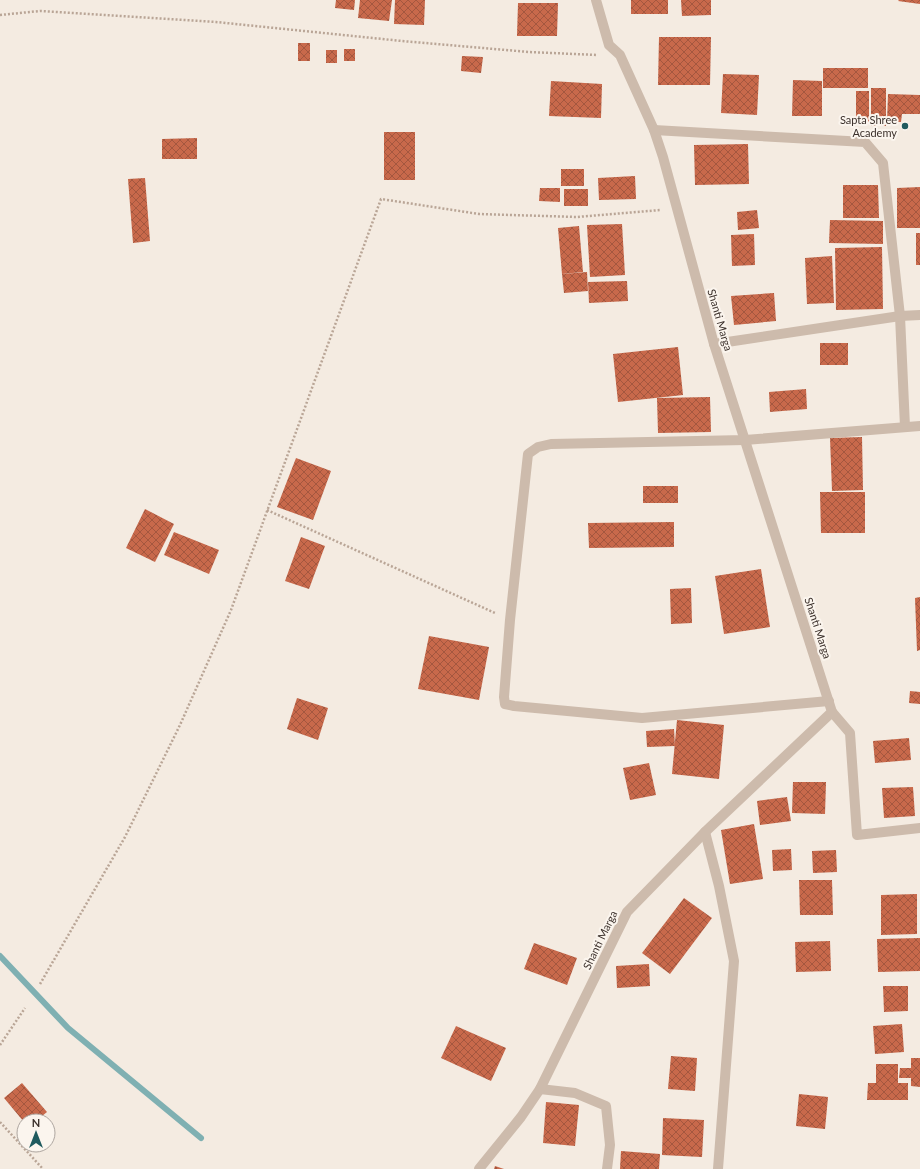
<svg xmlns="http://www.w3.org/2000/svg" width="920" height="1169" font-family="Lato,sans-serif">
<defs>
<pattern id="building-cross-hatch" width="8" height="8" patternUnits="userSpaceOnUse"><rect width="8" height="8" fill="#c8694b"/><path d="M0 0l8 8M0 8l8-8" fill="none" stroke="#a4573f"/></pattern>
</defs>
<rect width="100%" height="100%" fill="#f4ebe1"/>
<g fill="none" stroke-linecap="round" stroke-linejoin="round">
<path stroke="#7fb0b2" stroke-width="6" d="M0 956 68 1028 201 1138"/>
</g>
<g fill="url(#building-cross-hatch)">
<path d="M336 0H355L354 10 335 8Z"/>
<path d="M360 0H392L389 21 358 18Z"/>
<path d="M395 0H425L424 25 394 24Z"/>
<rect x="631" y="0" width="37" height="14"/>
<path d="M681 0H711V15L682 16Z"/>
<path d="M899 0H920V4L898 1Z"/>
<path d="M518 3H558L557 36H517Z"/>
<path d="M659 37H711L710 85H658Z"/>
<rect x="298" y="43" width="12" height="18"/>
<rect x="344" y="49" width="11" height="12"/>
<rect x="326" y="50" width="11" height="13"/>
<path d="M462 56 483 57 481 73 461 71Z"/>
<rect x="823" y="68" width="45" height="20"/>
<path d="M723 74 759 75 757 115 721 113Z"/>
<path d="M793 80 822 81V116H792Z"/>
<path d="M551 81 602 84 601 118 549 116Z"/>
<rect x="871" y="88" width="15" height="38"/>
<rect x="856" y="91" width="13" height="32"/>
<path d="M888 94 920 95V114H902L901 122H887Z"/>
<rect x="384" y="132" width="31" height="48"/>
<path d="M197 138V159H162V139Z"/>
<path d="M748 144 749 184 695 185 694 145Z"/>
<rect x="561" y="169" width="23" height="17"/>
<path d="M635 176 636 199 599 200 598 178Z"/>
<path d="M145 178 150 241 133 243 128 179Z"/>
<path d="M843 185H878L879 218H843Z"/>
<path d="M920 187V228H897V188Z"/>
<path d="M540 188H560V202L539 201Z"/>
<rect x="564" y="189" width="24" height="17"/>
<path d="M757 210 759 228 738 230 737 212Z"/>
<path d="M830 220 883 221V244L829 243Z"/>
<path d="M622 224 625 275 590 277 587 225Z"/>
<path d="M579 226 583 272 562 274 558 228Z"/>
<rect x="916" y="233" width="4" height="32"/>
<path d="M754 234 755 265 732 266 731 235Z"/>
<path d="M882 247 883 309 836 310 835 248Z"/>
<path d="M832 256 834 303 807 304 805 258Z"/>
<path d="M587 272 588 291 564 293 562 274Z"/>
<path d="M627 281 628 301 589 303 588 282Z"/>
<path d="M774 293 776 321 734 325 731 296Z"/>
<rect x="820" y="343" width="28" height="22"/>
<path d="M678 347 683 395 618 402 613 354Z"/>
<path d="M806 389 807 409 770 412 769 392Z"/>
<path d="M710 397 711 432 658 433 657 398Z"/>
<path d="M862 437 863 490 832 491 830 438Z"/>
<path d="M296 458 331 471 313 520 277 507Z"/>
<rect x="643" y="486" width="35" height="17"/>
<path d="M820 492H865V533H821Z"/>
<path d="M145 509 174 524 155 562 126 548Z"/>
<path d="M674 522V547L589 548 588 523Z"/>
<path d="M174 532 219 550 209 574 164 555Z"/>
<path d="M301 537 325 546 309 589 285 581Z"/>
<path d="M761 569 770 627 724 634 715 576Z"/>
<path d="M691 588 692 623 671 624 670 589Z"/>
<path d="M920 597V650L917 651 915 598Z"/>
<path d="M429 636 489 647 479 700 418 689Z"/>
<path d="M910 691 920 692V704L909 703Z"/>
<path d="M297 698 328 708 318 740 287 729Z"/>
<path d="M677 720 724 725 719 779 672 774Z"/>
<path d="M674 729 675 746 647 747 646 731Z"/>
<path d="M909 738 911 760 875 763 873 741Z"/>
<path d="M649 763 656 795 630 800 623 768Z"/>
<path d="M793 782H826L825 814 792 813Z"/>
<path d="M913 787 915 816 884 818 882 788Z"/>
<path d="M787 797 791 821 760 825 757 801Z"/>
<path d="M754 824 763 879 730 884 721 830Z"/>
<path d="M791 849 792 870 773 871 772 850Z"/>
<path d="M836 850 837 872 813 873 812 851Z"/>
<path d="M799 880H832L833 915H800Z"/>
<path d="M917 894V934L881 935V895Z"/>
<path d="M684 898 712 918 670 974 642 953Z"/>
<path d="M920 938V971L878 972 877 939Z"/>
<path d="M830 941 831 971 796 972 795 942Z"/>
<path d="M534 943 577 958 567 985 524 969Z"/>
<path d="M649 964 650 986 617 988 616 966Z"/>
<path d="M883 986H908V1011L884 1012Z"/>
<path d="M902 1024 904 1052 875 1054 873 1026Z"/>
<path d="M456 1026 506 1048 491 1081 441 1058Z"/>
<path d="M671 1056 697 1058 695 1091 668 1089Z"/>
<path d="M911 1058H920V1087L911 1086V1078H899L900 1068H911Z"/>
<path d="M876 1064H898V1083H908V1100H867L868 1083H876Z"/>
<path d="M22 1083 47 1112 36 1121H24V1122L4 1098Z"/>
<path d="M799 1094 828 1097 825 1129 796 1126Z"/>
<path d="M546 1102 579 1105 575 1146 543 1143Z"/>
<path d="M663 1118 704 1120 702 1157 662 1155Z"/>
<path d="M621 1151 660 1154 659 1169H620Z"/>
<path d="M495 1166 504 1169H494Z"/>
</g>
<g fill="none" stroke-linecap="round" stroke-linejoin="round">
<g stroke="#b9a596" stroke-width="2.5" stroke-dasharray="2 2" stroke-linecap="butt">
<path d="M0 15 40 11 216 22 402 41 529 52 597 55"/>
<path d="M267 510 495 613"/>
<path d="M40 984 125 837 180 725 231 610 381 199 479 214 577 217 661 210"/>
<path d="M0 1045 25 1008"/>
<path d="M0 1122 43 1169"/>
</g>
<g stroke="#cdbbac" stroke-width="10">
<path d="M654 130 865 142 883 163 900 316 905 427"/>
<path d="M714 344 900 316 920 315"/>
<path d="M829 701 642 718 514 706 505 704 504 697 510 620 528 454 538 447 551 444 745 440 920 426"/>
<path d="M832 712 850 733 857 835 920 828"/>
<path d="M705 832 719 886 734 961 718 1169"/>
<path d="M540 1089 575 1093 606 1106 610 1145 607 1169"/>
<path d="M479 1169 521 1117 540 1089 627 912 705 832 832 712 714 344 663 157 654 130 620 55 609 45 596 0"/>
</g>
</g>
<circle fill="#1f5a5e" stroke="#fbf5ee" stroke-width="1.5" cx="905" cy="126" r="4"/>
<g text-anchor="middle" stroke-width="4" stroke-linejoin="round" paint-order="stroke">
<g font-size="11" fill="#3b302b" stroke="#fbf5ee" text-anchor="end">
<text x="897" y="124">Sapta Shree<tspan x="897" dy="13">Academy</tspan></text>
</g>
<g font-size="11" fill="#3b302b" stroke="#fbf5ee">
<text transform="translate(720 320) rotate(74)" y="4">Shanti Marga</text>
<text transform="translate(818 628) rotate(72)" y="4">Shanti Marga</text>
<text transform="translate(600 940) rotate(-64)" y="4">Shanti Marga</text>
</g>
</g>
<g transform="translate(36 1133)"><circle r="19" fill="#fbf5ee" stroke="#aea6a0"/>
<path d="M0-3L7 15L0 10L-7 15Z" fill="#1f5a5e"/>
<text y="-6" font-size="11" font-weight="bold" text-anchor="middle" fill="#3b302b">N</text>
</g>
</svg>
